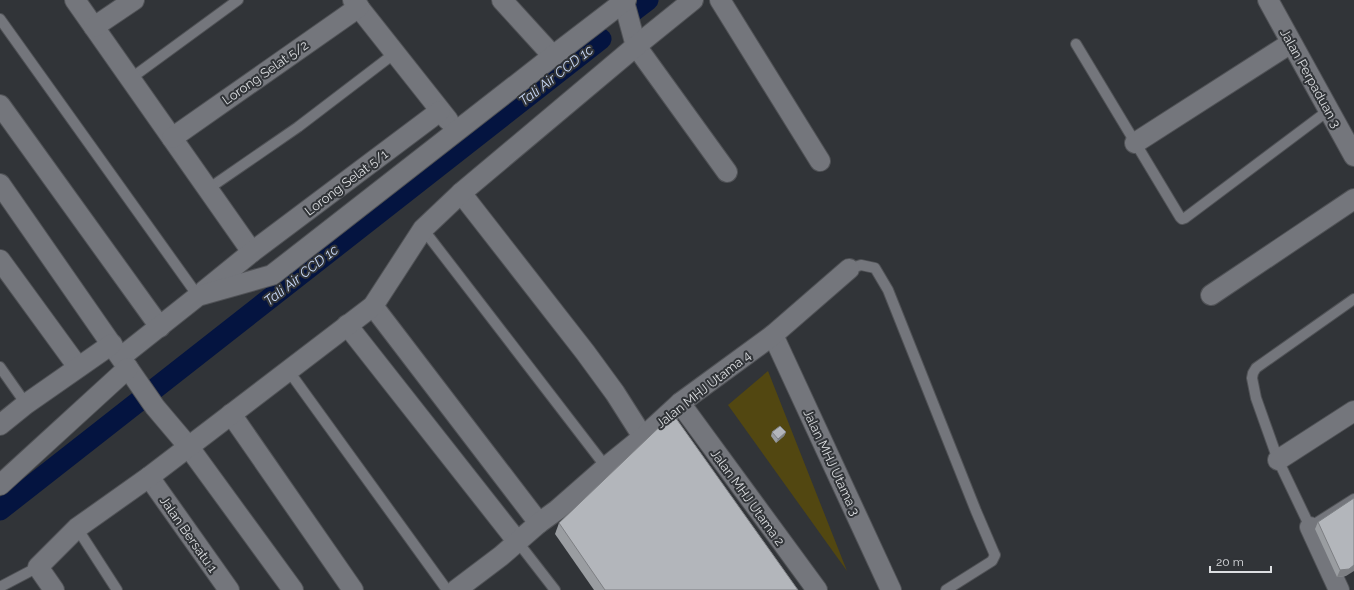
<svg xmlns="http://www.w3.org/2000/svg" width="1354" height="590" font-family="Raleway,sans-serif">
<rect width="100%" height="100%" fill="#313438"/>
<path fill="#524711" d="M768 371 847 571 728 405Z"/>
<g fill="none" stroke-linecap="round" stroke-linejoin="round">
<g stroke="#041440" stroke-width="21">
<path d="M631 13 648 0"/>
<path d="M0 510 601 39"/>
</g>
<g stroke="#505256" stroke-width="12">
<g id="lane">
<path d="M0 19 198 296"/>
<path d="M1076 44 1180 217 1182 219 1185 218 1329 110"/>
<path d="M130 79 238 0"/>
<path d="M208 189 298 127 395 53"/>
<path d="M423 229 606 467"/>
<path d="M849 269 861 265 875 268 888 290 976 511 994 553 995 555 992 561 946 590"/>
<path d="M1354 299 1256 368 1253 373 1252 378 1256 398 1278 460 1310 527 1354 499"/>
<path d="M0 367 26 404"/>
<path d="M288 370 447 590"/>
<path d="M77 528 117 590"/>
<path d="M517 541 555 590"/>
<path d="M0 587 38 567"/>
</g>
</g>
<g stroke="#505256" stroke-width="22">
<g id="street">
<path d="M75 0 252 252"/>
<path d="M353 0 448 120"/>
<path d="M502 0 553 56"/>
<path d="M720 0 820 161"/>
<path d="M1268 0 1354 156"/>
<path d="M624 2 636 46 727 172"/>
<path d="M94 27 134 0"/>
<path d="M0 105 160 327"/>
<path d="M172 138 359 7"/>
<path d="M1135 143 1291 43"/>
<path d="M0 184 155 407 188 446 293 590"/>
<path d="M461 193 585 352 615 393 643 437"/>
<path d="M0 260 78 367"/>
<path d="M204 291 252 252 440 111"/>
<path d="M1211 295 1354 199"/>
<path d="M373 306 539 523"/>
<path d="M347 325 517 541"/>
<path d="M773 335 891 590"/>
<path d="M121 357 198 296 272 275 553 56 626 0"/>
<path d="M680 403 817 590"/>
<path d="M231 414 353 590"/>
<path d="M0 425 26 404 112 344"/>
<path d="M1278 460 1354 411"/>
<path d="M149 477 229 590"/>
<path d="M0 485 128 368"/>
<path d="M1310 527 1339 590"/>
<path d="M54 590 38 567 77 528 149 477 373 306 423 229 461 193 636 46 693 0"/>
<path d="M456 590 501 556 539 523 557 510 606 467 643 437 680 403 773 335 849 269"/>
</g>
</g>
<use href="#lane" stroke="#74767c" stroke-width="10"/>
<use href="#street" stroke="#74767c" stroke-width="20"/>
</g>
<g fill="#9a9da1">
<path d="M772 432H786L784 436 776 443 771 436Z"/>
<path d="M1318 522 1346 576 1337 577 1315 529Z"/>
<path d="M559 523 798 590H594L555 534Z"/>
</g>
<g fill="#7d7f83">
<path d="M786 432 784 436 776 443 778 439Z"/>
<path d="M1354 565V571L1346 576 1337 577 1340 570Z"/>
</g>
<g fill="#b3b6bb" stroke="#7d7f83">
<path d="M673 414 798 590H605L559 523Z"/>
<path d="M780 426 786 432 778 439 772 432Z"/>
<path d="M1354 498V565L1349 569 1340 570 1318 522Z"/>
</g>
<g text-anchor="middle" stroke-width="4" stroke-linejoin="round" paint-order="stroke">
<g font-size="13" fill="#dddfe2" stroke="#313438">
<text transform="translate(265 72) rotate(-35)" y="5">Lorong Selat 5/2</text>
<text transform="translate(1311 78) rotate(61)" y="5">Jalan Perpaduan 3</text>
<text transform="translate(346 182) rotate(-37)" y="5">Lorong Selat 5/1</text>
<text transform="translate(703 389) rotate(-38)" y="5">Jalan MHJ Utama 4</text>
<text transform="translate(832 462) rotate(65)" y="5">Jalan MHJ Utama 3</text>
<text transform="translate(748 497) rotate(54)" y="5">Jalan MHJ Utama 2</text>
<text transform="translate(189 534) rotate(55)" y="5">Jalan Bersatu 1</text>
</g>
<g font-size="14" font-style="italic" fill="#c8d8f7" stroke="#313438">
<text transform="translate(556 75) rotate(-38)" y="5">Tali Air CCD 1c</text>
<text transform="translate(301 275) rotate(-38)" y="5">Tali Air CCD 1c</text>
</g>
</g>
<path d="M1210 566v6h61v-6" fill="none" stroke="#dddfe2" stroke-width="2"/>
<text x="1216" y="566" font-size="12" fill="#dddfe2" stroke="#313438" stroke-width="3" paint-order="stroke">20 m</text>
</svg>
